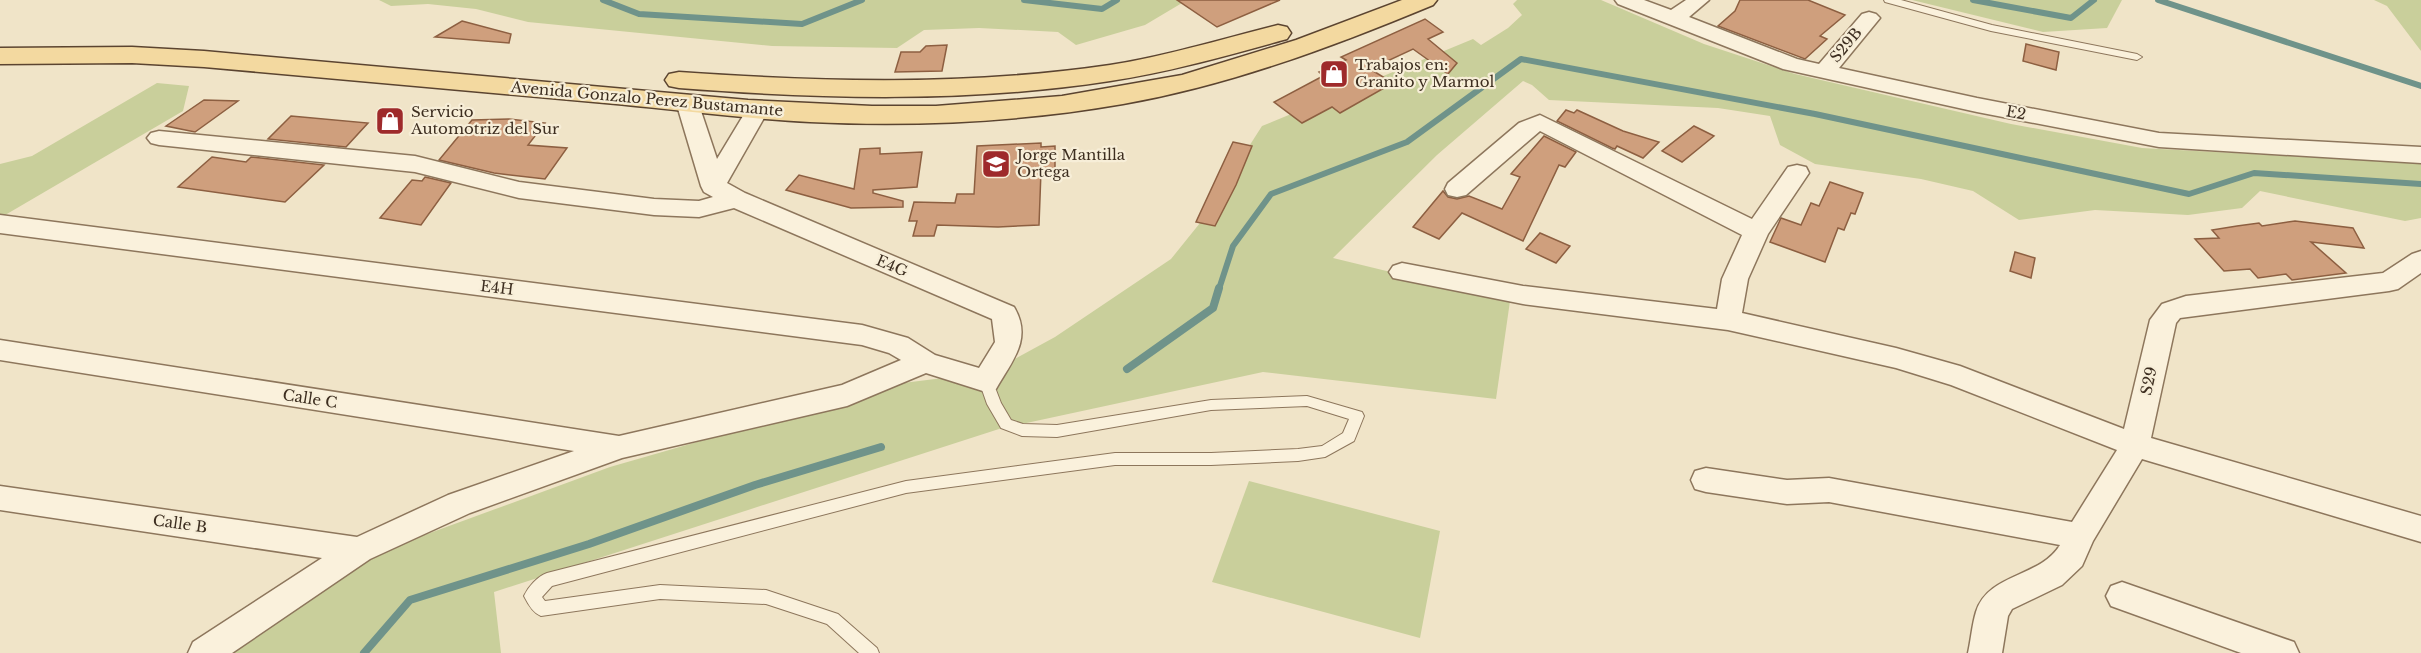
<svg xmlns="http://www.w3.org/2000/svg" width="2421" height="653" font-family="'Libre Baskerville',serif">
<rect width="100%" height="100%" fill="#f0e4c8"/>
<g fill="#c9cf9b">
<path d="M379 0H1183L1182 3 1145 25 1076 45 1058 32 979 28 924 30 897 48 772 46 528 22 476 9 428 4 391 6Z"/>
<path d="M1517 0H1601L1704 44 1795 74 2011 124 2142 148 2363 160 2421 159V218L2405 221 2260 191 2242 208 2188 215 2095 210 2019 220 1973 191 1921 179 1815 164 1780 145 1770 116 1718 108 1549 100 1532 85 1523 81 1437 155 1333 258 1510 301 1496 399 1263 372 999 429 494 592 501 653H215L329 570 610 467 903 383 991 372 1055 337 1171 259 1200 223 1262 126 1473 39 1481 45 1508 28 1522 15 1513 4Z"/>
<path d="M1912 0H2122L2107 28 2043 32Z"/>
<path d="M2374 0H2421V51L2387 6Z"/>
<path d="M157 83 189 86 183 111 0 218V164L32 156Z"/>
<path d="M1249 481 1440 531 1420 638 1212 582Z"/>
</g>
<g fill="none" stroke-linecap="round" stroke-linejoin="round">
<g stroke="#6f938a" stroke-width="6">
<path d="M603 0 639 14 802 24 862 0"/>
<path d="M1024 0 1102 9 1117 0"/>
<path d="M1973 0 2071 18 2094 0"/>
<path d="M2158 0 2421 86"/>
<path d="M1219 289 1233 246 1271 194 1407 142 1521 59 1815 114 2189 194 2254 173 2421 184"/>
</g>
<g stroke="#6f938a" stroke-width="8">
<path d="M1127 369 1213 308 1219 288"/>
<path d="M364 653 410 600 589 544 755 485 881 447"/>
</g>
</g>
<g fill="#cf9f7d" stroke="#8d5f41" stroke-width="1.5">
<path d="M1177 0H1280L1217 27Z"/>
<path d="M1740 0H1808L1845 15 1820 36 1827 39 1805 59 1718 26 1735 11Z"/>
<path d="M1425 19 1443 32 1428 39 1457 63 1448 74 1413 49 1370 69 1393 83 1340 113 1332 107 1302 123 1274 102 1323 76 1319 72 1346 60 1341 57Z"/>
<path d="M462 21 511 34 509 43 435 37Z"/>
<path d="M2026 44 2059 52 2056 70 2023 61Z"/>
<path d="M947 45 942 71 895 72 901 52H920L926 46Z"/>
<path d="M204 100 238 101 195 132 166 126Z"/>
<path d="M1566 110 1574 113 1577 110 1623 131 1659 142 1643 158 1617 146 1615 149 1612 148 1557 121Z"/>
<path d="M291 116 368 123 346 147 268 139Z"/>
<path d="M509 119 545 123 528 145 567 148 545 179 494 173 439 160 472 120Z"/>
<path d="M1694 126 1714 136 1682 162 1662 151Z"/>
<path d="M1544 136 1576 152 1565 167 1559 165 1523 241 1462 213 1439 239 1413 227 1443 191 1448 197 1457 199 1469 196 1502 209 1520 177 1511 174Z"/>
<path d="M1233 142 1252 146 1236 185 1215 226 1196 222Z"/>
<path d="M1041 143V147L1055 146V170L1041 171 1039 225 998 227 937 225 934 236H913L917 221H909L914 202 955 203 957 194H974L977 146Z"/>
<path d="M880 148V154L922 152 917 187 873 190V193L903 201V207L851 208 786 190 799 175 854 189 860 149Z"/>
<path d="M212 157 246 162 251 157 324 165 285 202 178 187Z"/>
<path d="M425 177 451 183 421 225 380 218 412 180 422 181Z"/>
<path d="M1830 182 1863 193 1855 214 1851 213 1844 230 1838 228 1825 262 1770 242 1781 218 1801 225 1811 203 1819 206Z"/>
<path d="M2295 221 2353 228 2364 248 2311 242 2346 273 2292 280 2286 274 2258 278 2250 269 2224 271 2195 239 2219 238 2212 230 2237 226 2259 223 2262 226Z"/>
<path d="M1540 233 1570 246 1556 263 1526 249Z"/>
<path d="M2015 252 2035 258 2031 278 2010 271Z"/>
</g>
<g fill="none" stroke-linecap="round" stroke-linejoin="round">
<g stroke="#8d765c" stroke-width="2">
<g id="service">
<path d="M1884 0H1901L1992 25 2137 54 2142 57 2137 60 1991 31 1885 2Z"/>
<path d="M986 376 991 377 1001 403 1011 420 1023 424 1057 425 1211 400 1307 396 1362 412 1364 416 1354 441 1325 457 1298 461 1211 465H1115L906 493 552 586 542 597 545 601 660 585 766 590 838 614 877 648 879 653H859L827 624 766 604 660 599 541 616C533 613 528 604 524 596 528 587 538 576 547 573L906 481 1115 453H1211L1298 449 1322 446 1343 433 1349 419 1307 406 1211 410 1057 437 1022 436 1001 428 987 404 979 381 981 377Z"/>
</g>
</g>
<g stroke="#8d765c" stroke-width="3">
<g id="minor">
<path d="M1615 0H1644L1671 10 1686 0H1709L1689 17 1797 59 1819 64 1862 14 1869 12 1876 14 1880 18 1839 68 1977 98 2159 133 2421 147V163L2159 147 1977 112 1783 69 1618 4Z"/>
<path d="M687 95 695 97 698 102 717 159 749 106 757 104 765 106 768 111 727 183 745 193 1014 307C1033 339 1012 361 996 389L986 392 926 373 847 406 622 458 470 513 370 559 232 653H188L193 642 322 558 0 510V486L357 537 448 495 574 451 0 360V340L619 436 842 385 901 360 889 353 862 345 0 233V215L862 325 908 338 935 355 979 368 995 342 992 319 734 208 699 217 654 215 519 198 415 172 159 145 151 143 147 138 151 133 159 131 415 156 519 182 654 199 699 201 713 197 704 192 701 186 676 102 679 97Z"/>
<path d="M1540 115 1752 219 1788 167 1797 165 1806 167 1809 173 1768 234 1748 279 1742 313 1896 348 1960 366 2124 429 2150 320 2162 304 2186 296 2383 273 2412 254 2421 251V273L2398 289 2389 291 2180 318 2176 323 2151 438 2421 516V542L2142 459 2093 541 2082 566 2062 585 2012 609 2008 616 2002 653H1968C1971 640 1972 625 1976 612 1988 573 2040 578 2060 545L1829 502 1787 504 1706 492 1695 489 1691 480 1695 471 1706 468 1787 480 1829 478 2072 522 2117 450 1951 385 1896 368 1728 330 1523 304 1393 278 1389 272 1393 266 1402 263 1523 286 1717 309 1722 279 1742 235 1540 131 1466 195 1457 197 1448 195 1445 189 1448 183 1519 123Z"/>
<path d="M2122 582 2294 642 2299 653H2241L2111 606 2106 596 2111 586Z"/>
</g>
</g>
<g stroke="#5b4430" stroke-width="3">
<g id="primary">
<path d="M1402 0H1437L1433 5C1332 47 1230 85 1123 104 1020 122 914 127 810 122 745 119 681 110 616 104 479 92 341 79 204 67L132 63 0 64V48L132 47 204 51 748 100 872 106H936L1062 96 1182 75 1296 40Z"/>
<path d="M1278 25 1287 27 1291 33 1287 39C1229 55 1170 72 1110 81 968 103 822 99 679 88L669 86 665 80 669 74 679 72C822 82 967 86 1110 65 1167 56 1222 39 1278 25Z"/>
</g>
</g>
<use href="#service" fill="#faf1dc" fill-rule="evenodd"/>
<use href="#minor" fill="#faf1dc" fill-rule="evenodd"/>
<use href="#primary" fill="#f3d9a0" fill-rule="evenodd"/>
</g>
<defs>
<g id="shop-square" transform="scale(1.5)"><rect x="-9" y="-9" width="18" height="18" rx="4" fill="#9e2a2b" stroke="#f7eed8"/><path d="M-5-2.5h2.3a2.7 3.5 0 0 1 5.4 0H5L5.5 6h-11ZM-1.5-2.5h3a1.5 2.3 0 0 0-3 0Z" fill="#fff"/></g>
<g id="school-square" transform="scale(1.5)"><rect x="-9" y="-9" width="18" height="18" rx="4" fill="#9e2a2b" stroke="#f7eed8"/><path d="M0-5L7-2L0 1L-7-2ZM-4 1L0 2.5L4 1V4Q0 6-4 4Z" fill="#fff"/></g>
</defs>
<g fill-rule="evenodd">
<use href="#shop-square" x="1334" y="74"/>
<use href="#shop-square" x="390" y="121"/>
<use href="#school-square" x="996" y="164"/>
</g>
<g text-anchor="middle" stroke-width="4.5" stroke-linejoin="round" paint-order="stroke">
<g font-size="15" fill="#3d2e20" stroke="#f7eed8">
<text transform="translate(1846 45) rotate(-50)" y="5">S29B</text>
<text transform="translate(647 99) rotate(5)" y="5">Avenida Gonzalo Perez Bustamante</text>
<text transform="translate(2016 113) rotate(11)" y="5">E2</text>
<text transform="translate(892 266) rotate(23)" y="5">E4G</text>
<text transform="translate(497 288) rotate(7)" y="5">E4H</text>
<text transform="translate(2149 381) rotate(-78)" y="5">S29</text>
<text transform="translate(310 399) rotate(9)" y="5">Calle C</text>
<text transform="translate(180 524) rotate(8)" y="5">Calle B</text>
</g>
<g font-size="15" fill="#3d2e20" stroke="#f7eed8" text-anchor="start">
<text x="1355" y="70">Trabajos en:<tspan x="1355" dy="17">Granito y Marmol</tspan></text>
<text x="411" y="117">Servicio<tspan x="411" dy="17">Automotriz del Sur</tspan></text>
<text x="1017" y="160">Jorge Mantilla<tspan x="1017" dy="17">Ortega</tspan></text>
</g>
</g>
</svg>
